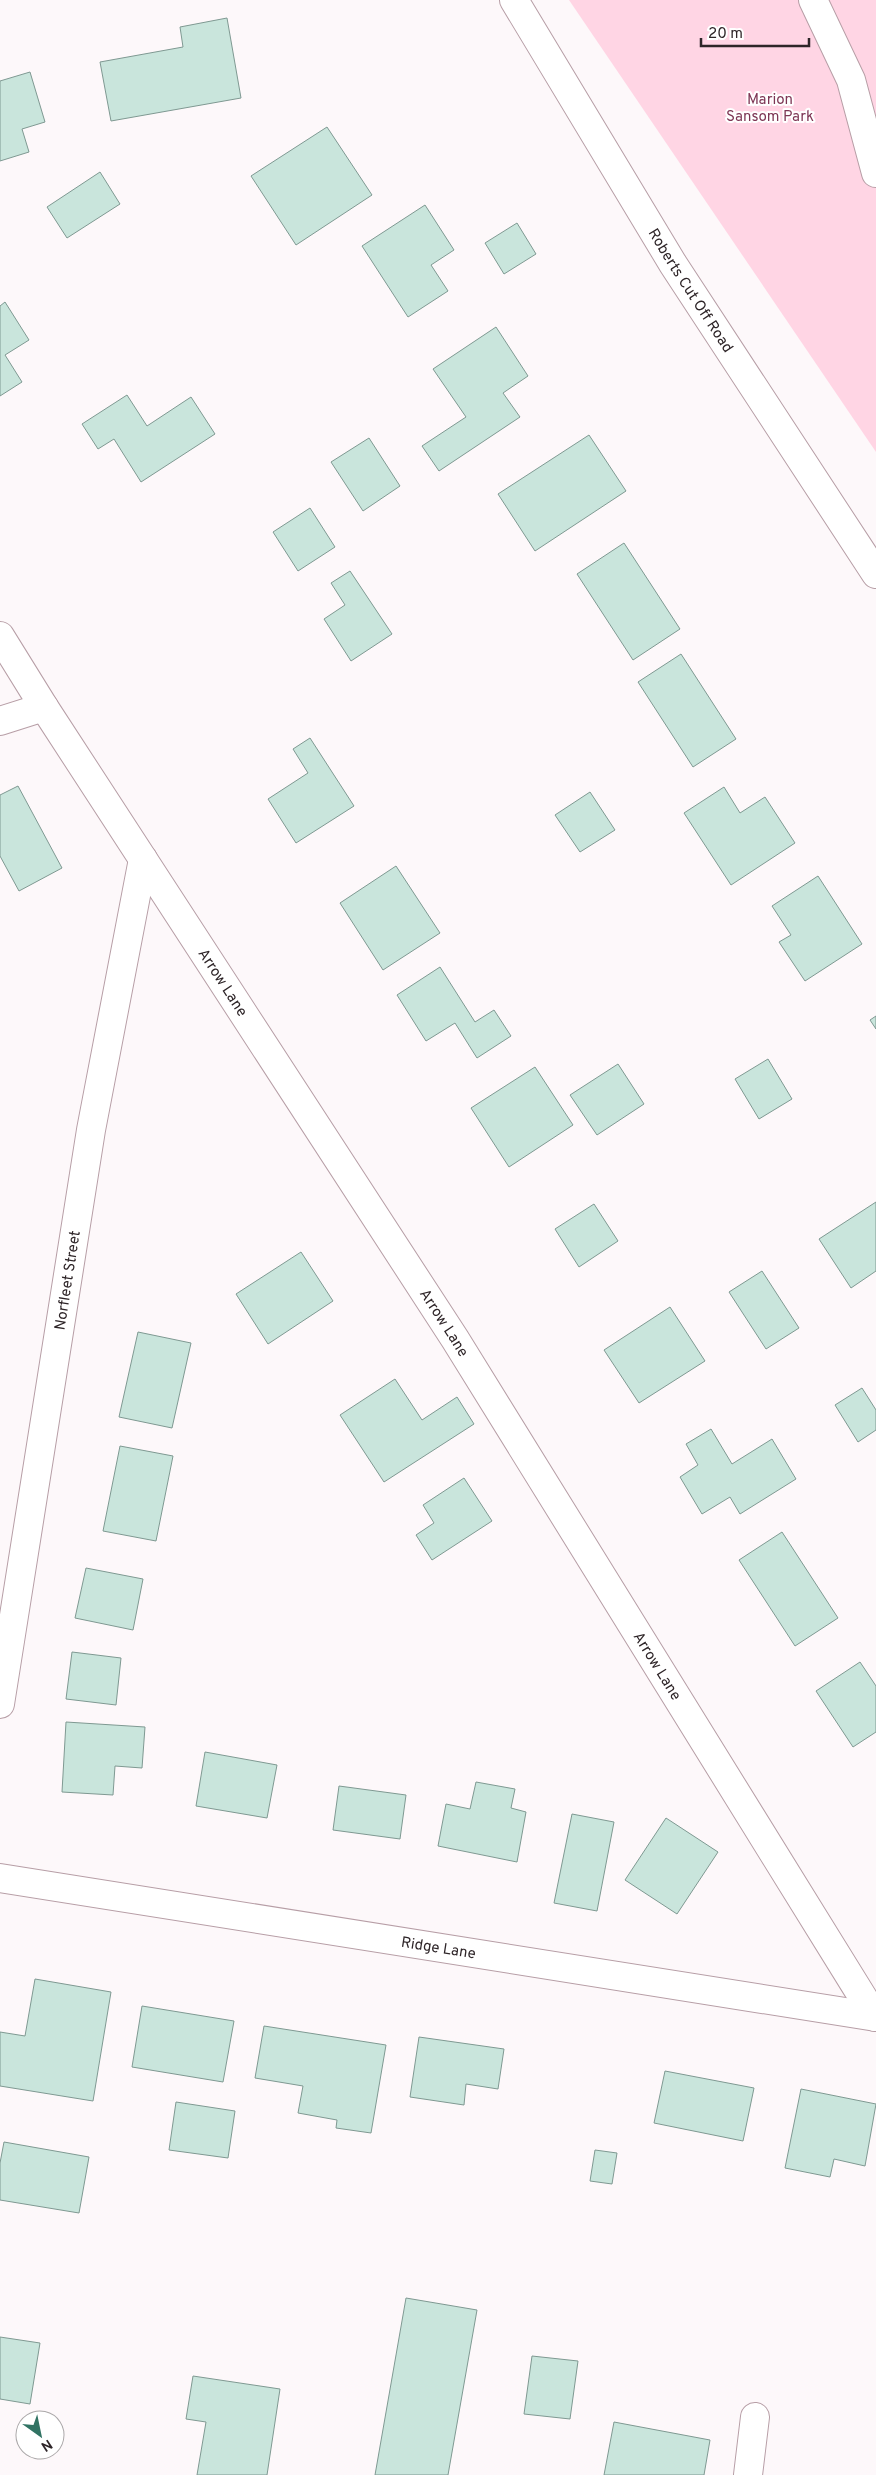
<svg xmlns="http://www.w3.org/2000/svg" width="876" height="2475" font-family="Overpass,sans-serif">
<rect width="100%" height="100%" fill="#fdf8fa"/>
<path fill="#ffd5e4" d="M569 0H876V452Z"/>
<g fill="#c9e5dc" stroke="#7f9992">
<path d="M227 18 241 98 111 121 100 62 183 47 180 27Z"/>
<path d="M30 72 45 122 22 129 29 152 0 161V81Z"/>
<path d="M327 127 372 195 296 245 251 176Z"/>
<path d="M100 172 120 204 67 238 47 207Z"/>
<path d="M425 205 454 250 431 265 448 291 408 317 362 246Z"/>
<path d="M517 223 536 254 504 274 485 243Z"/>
<path d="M5 302 29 340 5 355 22 382 0 396V306Z"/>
<path d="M496 327 528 376 503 393 520 417 439 471 422 446 466 417 433 369Z"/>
<path d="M127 395 147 426 191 397 215 434 141 482 114 439 98 449 82 424Z"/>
<path d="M589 435 626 491 535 551 498 494Z"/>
<path d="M369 438 400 486 363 511 331 462Z"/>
<path d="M310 508 335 547 298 571 273 532Z"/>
<path d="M624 543 680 629 633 660 577 574Z"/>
<path d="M350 571 392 634 351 661 324 619 345 605 331 583Z"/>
<path d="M681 654 736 739 693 767 638 682Z"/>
<path d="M310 738 354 806 296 843 268 799 308 773 293 749Z"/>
<path d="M18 786 62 868 19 891 0 856V795Z"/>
<path d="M724 787 740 813 765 797 795 843 731 885 684 813Z"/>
<path d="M590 792 615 830 580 852 555 815Z"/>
<path d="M396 866 440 933 383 970 340 903Z"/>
<path d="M818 876 862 944 805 981 779 942 791 935 772 906Z"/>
<path d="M440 967 475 1022 494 1010 511 1036 477 1058 455 1023 426 1041 397 995Z"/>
<path d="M876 1016V1029L870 1020Z"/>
<path d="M768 1059 792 1099 759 1119 735 1079Z"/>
<path d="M618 1064 644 1104 597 1135 570 1095Z"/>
<path d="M535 1067 573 1125 509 1167 471 1108Z"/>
<path d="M876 1202V1271L851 1288 819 1239Z"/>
<path d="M594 1204 618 1241 579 1267 555 1229Z"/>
<path d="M301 1252 333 1301 268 1344 236 1294Z"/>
<path d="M762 1271 799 1328 766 1349 729 1292Z"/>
<path d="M670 1307 705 1361 639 1403 604 1350Z"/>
<path d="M138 1332 191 1343 172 1428 119 1417Z"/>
<path d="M395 1379 422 1420 457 1397 474 1424 384 1482 340 1415Z"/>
<path d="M862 1388 876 1410V1430L858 1442 835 1405Z"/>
<path d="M711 1429 732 1464 772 1439 796 1479 740 1514 730 1497 702 1514 680 1477 698 1465 686 1444Z"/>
<path d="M120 1446 173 1456 156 1541 103 1531Z"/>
<path d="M464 1478 492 1521 432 1560 416 1535 434 1523 423 1505Z"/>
<path d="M782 1532 838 1618 795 1646 739 1560Z"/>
<path d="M86 1568 143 1579 133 1630 75 1618Z"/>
<path d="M72 1652 121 1658 116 1705 66 1699Z"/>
<path d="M860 1662 876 1686V1732L853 1747 816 1691Z"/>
<path d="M66 1722 145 1727 142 1768 115 1766 113 1795 62 1792Z"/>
<path d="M205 1752 277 1765 267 1818 196 1806Z"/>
<path d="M476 1782 515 1789 511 1808 526 1812 517 1862 438 1846 446 1804 470 1809Z"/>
<path d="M339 1786 406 1795 400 1839 333 1830Z"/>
<path d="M572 1814 614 1822 597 1911 554 1903Z"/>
<path d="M666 1818 718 1852 677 1914 625 1880Z"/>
<path d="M35 1979 111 1992 93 2101 0 2086V2032L25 2036Z"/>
<path d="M142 2006 234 2021 223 2082 132 2067Z"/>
<path d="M264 2026 386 2045 371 2133 336 2128 337 2120 298 2113 303 2086 255 2078Z"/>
<path d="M419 2037 504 2049 498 2089 466 2084 464 2105 410 2097Z"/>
<path d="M665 2071 754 2088 743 2141 654 2123Z"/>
<path d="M801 2089 876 2104 865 2166 834 2159 830 2177 785 2168Z"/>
<path d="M176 2102 235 2111 228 2158 169 2150Z"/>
<path d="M4 2142 89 2157 79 2213 0 2200V2163Z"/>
<path d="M595 2150 617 2153 612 2184 590 2181Z"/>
<path d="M406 2298 477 2310 448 2475H375Z"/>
<path d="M0 2337 40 2343 30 2404 0 2399Z"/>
<path d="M532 2356 578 2361 570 2419 524 2414Z"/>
<path d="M193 2376 280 2389 267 2475H197L206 2422 186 2419Z"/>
<path d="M614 2422 710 2440 704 2475H604Z"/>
</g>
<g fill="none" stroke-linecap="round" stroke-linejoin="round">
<g stroke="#b79ea6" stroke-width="30">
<g id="minor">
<path id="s1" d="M514 0 673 264 876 574"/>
<path d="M813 0 851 80 876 173"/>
<path id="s2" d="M0 636 44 707 455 1339 875 2017"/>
<path d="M0 721 44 707"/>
<path id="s3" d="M0 1704 91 1130 143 859"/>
<path id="s4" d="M0 1878 876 2017"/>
<path d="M748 2475 755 2417"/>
</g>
</g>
<use href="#minor" stroke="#fff" stroke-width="28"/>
</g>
<g text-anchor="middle" stroke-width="4" stroke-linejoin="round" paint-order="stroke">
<g font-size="15" fill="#7d3554" stroke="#fff">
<text x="770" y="104">Marion<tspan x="770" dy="17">Sansom Park</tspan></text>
</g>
<g font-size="15" fill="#2e2528" stroke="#fff">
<text dy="5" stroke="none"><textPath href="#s1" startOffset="340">Roberts Cut Off Road</textPath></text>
<text dy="5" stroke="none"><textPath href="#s2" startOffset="412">Arrow Lane</textPath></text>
<text dy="5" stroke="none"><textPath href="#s3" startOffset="429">Norfleet Street</textPath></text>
<text dy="5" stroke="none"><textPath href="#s2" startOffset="818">Arrow Lane</textPath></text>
<text dy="5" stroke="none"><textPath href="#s2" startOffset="1222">Arrow Lane</textPath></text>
<text dy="5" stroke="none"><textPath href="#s4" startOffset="444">Ridge Lane</textPath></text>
</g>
</g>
<g transform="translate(40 2435) rotate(147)"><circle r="24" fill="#ffffff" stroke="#aba8a9"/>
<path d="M0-4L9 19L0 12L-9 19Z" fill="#317363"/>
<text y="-8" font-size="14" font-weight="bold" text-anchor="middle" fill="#2e2528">N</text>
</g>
<path d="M701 38v8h108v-8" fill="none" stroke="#2e2528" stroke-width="2.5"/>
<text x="708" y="38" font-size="15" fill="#2e2528" stroke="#ffffff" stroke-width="4" paint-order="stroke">20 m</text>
</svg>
